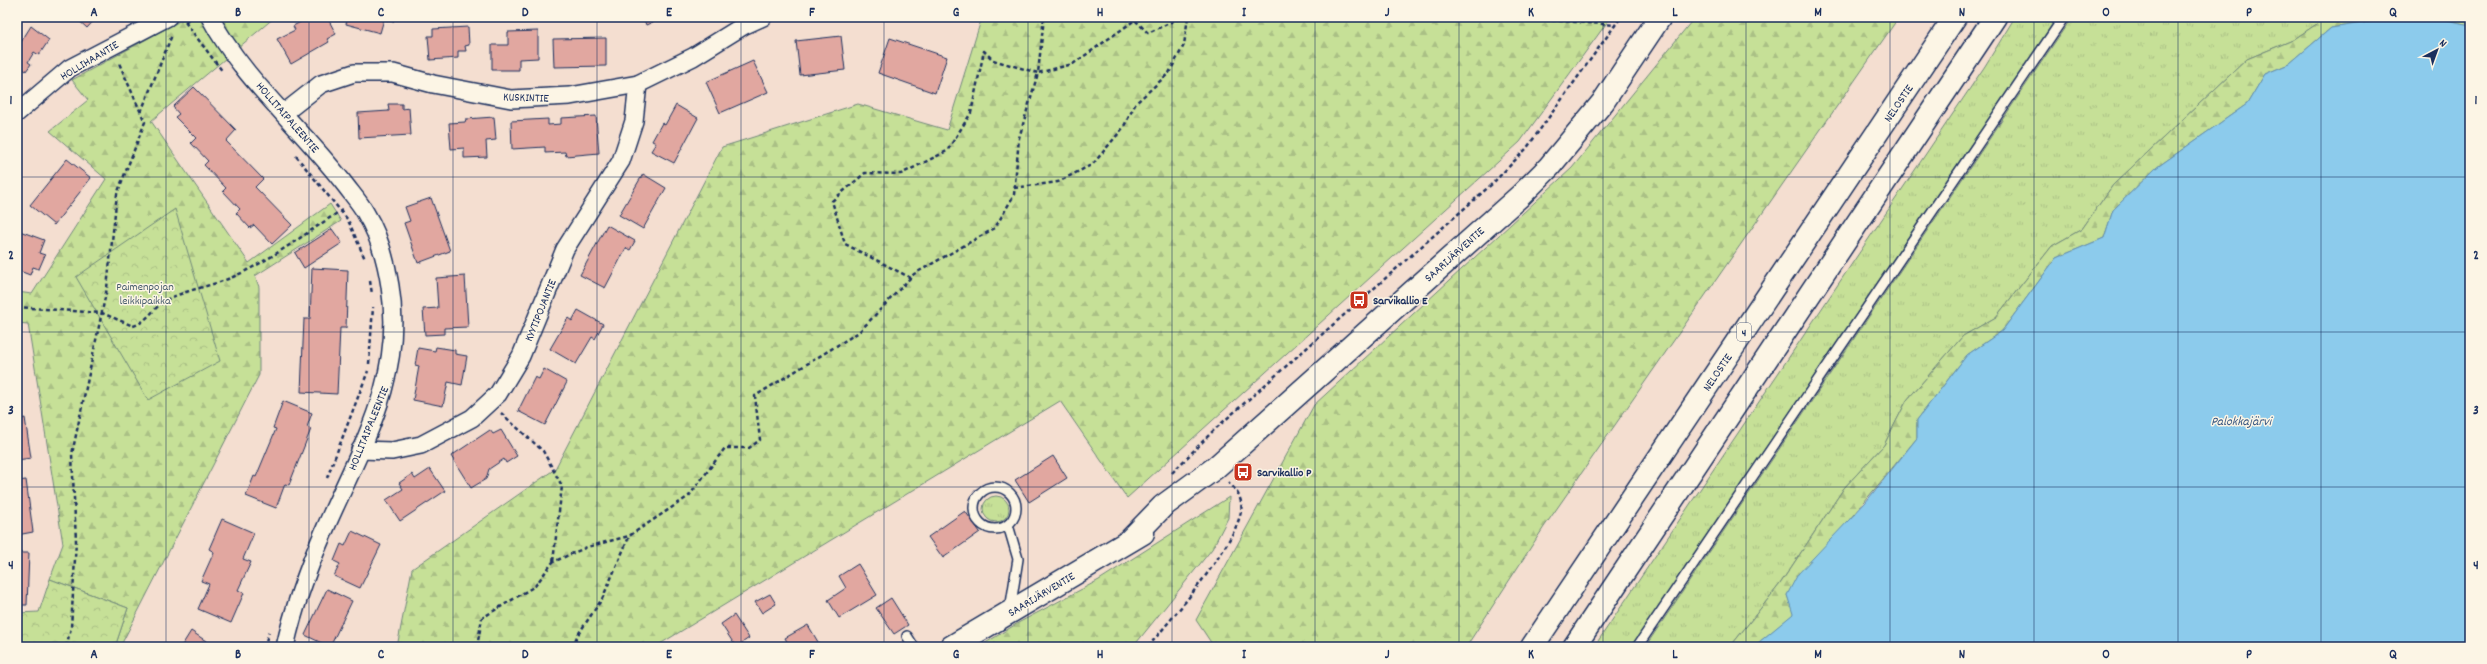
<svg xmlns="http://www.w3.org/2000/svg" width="2487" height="664" font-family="Dekko,sans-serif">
<defs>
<pattern id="grass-tufts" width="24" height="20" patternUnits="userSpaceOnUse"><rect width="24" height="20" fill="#c6e097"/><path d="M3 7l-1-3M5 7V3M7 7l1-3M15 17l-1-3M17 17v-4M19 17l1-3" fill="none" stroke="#aac085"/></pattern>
<pattern id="forest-firs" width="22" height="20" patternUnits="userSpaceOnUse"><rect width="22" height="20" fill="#c6e097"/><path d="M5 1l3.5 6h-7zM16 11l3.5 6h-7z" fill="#aac085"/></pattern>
<pattern id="park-crowns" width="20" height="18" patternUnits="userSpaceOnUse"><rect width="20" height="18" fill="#c6e097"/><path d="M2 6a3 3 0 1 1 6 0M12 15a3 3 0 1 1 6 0" fill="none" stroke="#aac085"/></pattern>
</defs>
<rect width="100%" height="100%" fill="#f4ded0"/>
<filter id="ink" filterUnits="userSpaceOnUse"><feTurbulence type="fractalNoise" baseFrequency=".025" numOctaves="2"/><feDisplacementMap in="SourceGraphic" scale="8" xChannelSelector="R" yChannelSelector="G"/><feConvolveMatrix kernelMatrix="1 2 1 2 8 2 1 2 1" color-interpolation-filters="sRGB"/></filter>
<g filter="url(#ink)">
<g fill="url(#grass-tufts)" stroke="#70887a">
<path d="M2015 17H2057L1631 647H1594L1985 66Z"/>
<path d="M2072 17H2327L2293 40 2247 59 2113 185 2082 229 2052 246 1996 317 1963 336 1907 400 1884 445 1844 488 1780 584 1730 647H1645Z"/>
<circle cx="996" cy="509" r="13"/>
</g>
<g fill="url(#forest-firs)" stroke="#70887a">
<path d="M187 17H275L151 121 249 263 330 204 341 221 255 276 259 287V375L120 647H115L128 608 50 579 63 544 28 324 17 323V292L32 294 106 179 50 131 88 100 72 80Z"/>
<path d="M982 17H1611L1520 142 1127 498 1060 401 655 647H397L412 569 555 469 722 147 858 104 947 130Z"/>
<path d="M1695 17H1899L1544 527 1466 647H1214L1196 620 1314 405 1572 168Z"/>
<path d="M2327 17H2400L2331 28 2289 64 2265 74 2247 104 2156 168 2113 210 2104 238 2056 258 2002 331 1967 355 1917 420V438L1787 595 1794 614 1753 647H1730L1780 584 1844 488 1884 445 1907 400 1963 336 1996 317 2052 246 2082 229 2113 185 2247 59 2293 40Z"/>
<path d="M2442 17H2468L2467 25Z"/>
<path d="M1229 497 1228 518 1212 549 1133 647H979L1018 623 1099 580Z"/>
</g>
<g fill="url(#park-crowns)" stroke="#70887a">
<path d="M175 209 220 361 148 400 76 277Z"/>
<path d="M50 579 128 608 115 647H17V613L39 612Z"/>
</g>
<path fill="#8ccbec" stroke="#5f8db3" d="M2400 17H2442L2447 20 2470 25V647H1753L1793 614 1787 595 1798 574 1865 503 1917 438V420L1967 355 2002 331 2056 258 2104 238 2113 210 2156 168 2247 104 2265 74 2289 64 2331 28Z"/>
<g fill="#e1a7a0" stroke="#1b2f5e">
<path d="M75 17H97L87 28Z"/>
<path d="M316 17H327L336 34 327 39 329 42 291 64 277 39 295 30 293 26 308 18 310 21Z"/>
<path d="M348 17H394L393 22 384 19 380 33 346 24Z"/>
<path d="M643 17H664L646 25Z"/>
<path d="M31 26 49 40 39 55 34 52 28 62 31 64 26 71 23 69 19 76 17 75V39L21 42Z"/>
<path d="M468 27 469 45 465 46 466 51H458V58L430 60 428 36H433V29Z"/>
<path d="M538 31V58L519 59V70H492V45H508V32Z"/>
<path d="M841 36 845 70 800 75 796 41Z"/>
<path d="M606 38V66L554 67 553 39Z"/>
<path d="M890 38 947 57 935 93 878 73Z"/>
<path d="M753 61 768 92 720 113 706 82Z"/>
<path d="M194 87 236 130 226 141 263 179 255 187 292 225 272 244 254 225 250 228 236 213 240 209 223 191 226 188 204 165 208 161 191 143 196 138 175 117 179 114 173 107Z"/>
<path d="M388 104H402V109L409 108 411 135 359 138 358 113 389 111Z"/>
<path d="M676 105 698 118 674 163 651 151 656 143 652 141 662 123 665 125Z"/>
<path d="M596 116 599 153 566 156 565 152 545 153V147L512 149 511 121 548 119V125L561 124V118Z"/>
<path d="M494 117 496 140 486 141 487 157 464 158V148L451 149 449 123 465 122 466 119Z"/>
<path d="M67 159 91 178 54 225 30 205Z"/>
<path d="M643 174 666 188 643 229 619 215Z"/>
<path d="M431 198 450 251 418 263 404 223 410 221 405 207Z"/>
<path d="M607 225 635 241 630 250 626 248 605 288 580 275Z"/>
<path d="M332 229 342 243 304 268 295 253Z"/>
<path d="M17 230 44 240 39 253 45 255 39 269 33 267 30 275 17 270Z"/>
<path d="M312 268 348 270 346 328H340L337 394 301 392 304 319H310Z"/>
<path d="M465 276 468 327 444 328V334L425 335 423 309 438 308 436 278Z"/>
<path d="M578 310 603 324 595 339 592 337 576 364 550 349 568 318 572 321Z"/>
<path d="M436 347 455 350V354L467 356 462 385 448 382 443 406 413 400 419 366 415 365 418 348 435 351Z"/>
<path d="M544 369 567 382 545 425 518 411 535 377 539 379Z"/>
<path d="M283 401 312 413 307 427 311 429 289 485 285 484 276 508 246 496 254 476 256 477 276 429 273 428Z"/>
<path d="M25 418 31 458 17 460V420Z"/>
<path d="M490 430 493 434 501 430 517 456 506 463 504 459 489 469 486 479 471 488 451 456Z"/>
<path d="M1053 456 1067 478 1029 502 1015 480Z"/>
<path d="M430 469 445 491 400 521 386 500 403 489 399 483 412 474 415 479Z"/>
<path d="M26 480 33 532 17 535V481Z"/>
<path d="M965 511 980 532 943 558 928 537Z"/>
<path d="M222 519 254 533 243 559 251 562 238 590 244 593 231 623 198 609 209 584 201 581 214 552 209 549Z"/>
<path d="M352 531 381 545 360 588 334 576 340 564 334 561 341 544 345 546Z"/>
<path d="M17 553H29L27 605H17Z"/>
<path d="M858 564 877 595 839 618 828 600 846 588 839 576Z"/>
<path d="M327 589 352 601 330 647 305 635Z"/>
<path d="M770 594 776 604 762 613 755 602Z"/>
<path d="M891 598 908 625 894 634 876 608Z"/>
<path d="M734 615 749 638 736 647 721 624Z"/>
<path d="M808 625 821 647H790L785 638Z"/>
<path d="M191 631 212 645 211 647H181Z"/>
</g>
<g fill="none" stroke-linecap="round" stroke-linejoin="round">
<g stroke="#1b2f5e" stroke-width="12">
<g id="service">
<circle cx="995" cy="508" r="21"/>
<path d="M1008 525 1018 559 1010 610"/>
<path d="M907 636 914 647"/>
<path d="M1637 647 2064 17"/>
</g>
</g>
<g stroke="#1b2f5e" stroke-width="20">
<g id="minor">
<path d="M210 17C242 79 304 130 346 186 352 194 360 203 365 212 379 235 386 259 390 286 405 378 360 448 325 529 308 568 294 606 285 647"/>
<path d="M17 113 70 68 168 17"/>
<path d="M284 113 321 84 354 73H393L433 84 511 99 570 96 638 84 693 57 743 26 763 17"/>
<path d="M360 450 392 451 421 445 472 418 498 394 521 356 565 249 621 161 634 121 638 84"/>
</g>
</g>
<g stroke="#1b2f5e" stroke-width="25">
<g id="secondary">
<path d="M1130 540 1163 506 1215 468 1521 195 1549 167 1603 102 1660 17"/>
<path d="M951 647 1143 533"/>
</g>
</g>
<g stroke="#1b2f5e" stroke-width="25">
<g id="motorway">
<path d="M1532 647 1955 17"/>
<path d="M1574 647 1995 17"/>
</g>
</g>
<g stroke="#1b2f5e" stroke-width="2.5" stroke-dasharray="4 3" stroke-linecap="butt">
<path d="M1510 17 1616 25"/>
<path d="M185 22 223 72"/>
<path d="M185 22 191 17"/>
<path d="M141 112 172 35"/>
<path d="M296 156 348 220 365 259"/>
<path d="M1014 188 1058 182 1093 164 1123 128 1136 103 1169 73 1184 45 1188 17"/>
<path d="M911 278 845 244 832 201 865 173 901 174 947 151 971 113 984 51 993 60 1038 73 1044 17"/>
<path d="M370 281 372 294"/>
<path d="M17 307 102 313 133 326C148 322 154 306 168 299 189 289 213 286 235 276 273 259 307 232 342 210"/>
<path d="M369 364 373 307"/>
<path d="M501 413 543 451 562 486 553 562"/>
<path d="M1172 473 1214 430 1492 184 1526 149 1621 17"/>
<path d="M327 478 368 371"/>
<path d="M66 647 71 628 76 541 72 454 107 288 117 194 145 122 119 63"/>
<path d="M264 647 269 632"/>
<path d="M477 647 482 618 535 586 553 562 587 547 629 536 689 496 725 448H749L760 440 755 396 859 332 914 274 995 228 1014 195 1019 138 1038 73 1073 64 1135 20 1148 33 1182 17"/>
<path d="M573 647 577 636 602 599 629 537"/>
<path d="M1148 647C1169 621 1248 533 1241 502 1239 493 1234 488 1228 482"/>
</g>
<use href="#service" stroke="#fcf5e5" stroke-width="9"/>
<use href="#minor" stroke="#fcf5e5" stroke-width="17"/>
<use href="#secondary" stroke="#fcf5e5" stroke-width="22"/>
<use href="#motorway" stroke="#fcf5e5" stroke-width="22"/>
</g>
</g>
<path fill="none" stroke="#1b2f5e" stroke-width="1" stroke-opacity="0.55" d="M166 17V647M309 17V647M453 17V647M597 17V647M741 17V647M884 17V647M1028 17V647M1172 17V647M1315 17V647M1459 17V647M1603 17V647M1746 17V647M1890 17V647M2034 17V647M2178 17V647M2321 17V647M17 177H2470M17 332H2470M17 487H2470"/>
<defs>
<g id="bus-square" transform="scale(1)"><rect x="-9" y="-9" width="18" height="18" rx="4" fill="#c8321e" stroke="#fcf5e5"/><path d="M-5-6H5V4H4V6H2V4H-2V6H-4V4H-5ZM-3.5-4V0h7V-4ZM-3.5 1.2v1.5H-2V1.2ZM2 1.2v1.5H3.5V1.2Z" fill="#fff"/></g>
</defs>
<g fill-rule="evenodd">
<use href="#bus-square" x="1359" y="300"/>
<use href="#bus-square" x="1243" y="472"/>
</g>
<g text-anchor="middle" stroke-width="3" stroke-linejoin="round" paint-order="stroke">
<rect fill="#fcf5e5" stroke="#5e6a86" stroke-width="1" x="1737" y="323" width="14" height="18" rx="3"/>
<g font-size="11" font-weight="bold" fill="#1b2f5e">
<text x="1744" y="336">4</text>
</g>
<g font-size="12" fill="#1b2f5e" stroke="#fcf5e5">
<text transform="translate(89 60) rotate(-31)" y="4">HOLLIHAANTIE</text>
<text transform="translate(526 97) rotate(2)" y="4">KUSKINTIE</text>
<text transform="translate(1898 103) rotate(-56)" y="4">NELOSTIE</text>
<text transform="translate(288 117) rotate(49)" y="4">HOLLITAIPALEENTIE</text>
<text transform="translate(1454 254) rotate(-42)" y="4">SAARIJÄRVENTIE</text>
<text transform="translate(540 310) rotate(-68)" y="4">KYYTIPOJANTIE</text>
<text transform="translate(1717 372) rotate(-56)" y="4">NELOSTIE</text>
<text transform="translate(368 428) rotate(-68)" y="4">HOLLITAIPALEENTIE</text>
<text transform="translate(1041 594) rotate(-31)" y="4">SAARIJÄRVENTIE</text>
</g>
<g font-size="12" fill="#465b6c" stroke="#fcf5e5">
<text x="145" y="290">Paimenpojan<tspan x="145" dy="14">leikkipaikka</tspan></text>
</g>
<g font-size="12" font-weight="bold" fill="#1b2f5e" stroke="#fcf5e5" text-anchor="start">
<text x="1373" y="304">Sarvikallio E</text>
<text x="1257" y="476">Sarvikallio P</text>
</g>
<g font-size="13" font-style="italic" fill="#375682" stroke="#fcf5e5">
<text x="2241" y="425">Palokkajärvi</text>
</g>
</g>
<rect width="2487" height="664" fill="none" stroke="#fcf5e5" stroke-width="44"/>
<g transform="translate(2437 50) rotate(41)" stroke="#fcf5e5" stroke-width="3" paint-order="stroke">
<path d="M0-3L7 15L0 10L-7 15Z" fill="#1b2f5e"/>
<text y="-6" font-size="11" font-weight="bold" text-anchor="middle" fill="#1b2f5e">N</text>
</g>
<rect x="22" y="22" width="2443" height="620" fill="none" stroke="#1b2f5e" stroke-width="1.5"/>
<g font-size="13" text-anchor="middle" font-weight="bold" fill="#1b2f5e">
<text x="94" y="16">A</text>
<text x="238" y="16">B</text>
<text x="381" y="16">C</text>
<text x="525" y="16">D</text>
<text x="669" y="16">E</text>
<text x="812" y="16">F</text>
<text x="956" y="16">G</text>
<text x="1100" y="16">H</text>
<text x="1244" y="16">I</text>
<text x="1387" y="16">J</text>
<text x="1531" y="16">K</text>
<text x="1675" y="16">L</text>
<text x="1818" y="16">M</text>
<text x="1962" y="16">N</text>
<text x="2106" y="16">O</text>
<text x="2249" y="16">P</text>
<text x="2393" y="16">Q</text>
<text x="11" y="104">1</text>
<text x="2476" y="104">1</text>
<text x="11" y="259">2</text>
<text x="2476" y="259">2</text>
<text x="11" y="414">3</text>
<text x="2476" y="414">3</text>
<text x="11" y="569">4</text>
<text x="2476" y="569">4</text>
<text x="94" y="658">A</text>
<text x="238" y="658">B</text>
<text x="381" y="658">C</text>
<text x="525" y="658">D</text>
<text x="669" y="658">E</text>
<text x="812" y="658">F</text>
<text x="956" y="658">G</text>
<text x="1100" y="658">H</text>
<text x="1244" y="658">I</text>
<text x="1387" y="658">J</text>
<text x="1531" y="658">K</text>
<text x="1675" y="658">L</text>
<text x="1818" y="658">M</text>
<text x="1962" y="658">N</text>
<text x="2106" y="658">O</text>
<text x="2249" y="658">P</text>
<text x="2393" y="658">Q</text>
</g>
</svg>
